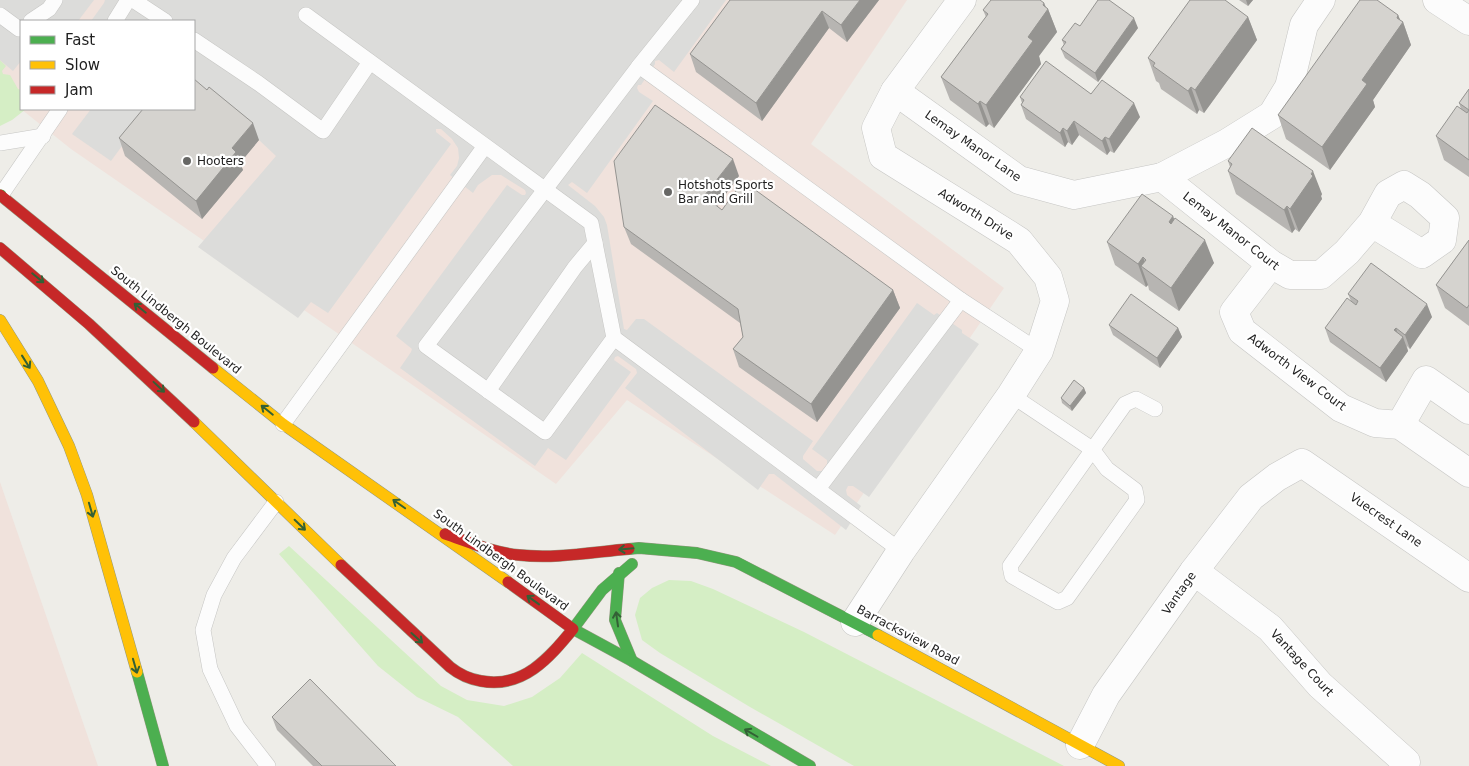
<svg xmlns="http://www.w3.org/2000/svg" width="1469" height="766" font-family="'DejaVu Sans',sans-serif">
<rect width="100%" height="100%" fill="#eeede8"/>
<g fill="#f0e2dc">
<path d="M0 0H907L811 144 1004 288 835 535 627 400 556 484 71 149 21 109H194V21H21V109L0 92Z"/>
<path d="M0 482 98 766H0Z"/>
</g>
<g fill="#d5eec5">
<path d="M0 60 6 66 2 71 3 74 10 75 18 89 21 90V109H26L12 120 0 126Z"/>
<path d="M289 546 441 686 467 700 504 706 532 697 560 678 582 653 713 736 771 766H513L458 717 417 697 378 666 279 554Z"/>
<path d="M669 580 691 581 713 589 804 632 1064 766H854L750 707 660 653 642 640 635 615 640 598 652 588Z"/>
</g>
<g fill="#dcdcda">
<path d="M0 0H94L78 21H21V61L13 71 0 60Z"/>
<path d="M105 0H726L674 72 659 60 655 61V64L641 85H638L637 88 639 92 653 101 587 193 572 182 568 185 595 206 604 217 607 225 624 329 627 330 636 319H644L813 441 803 456V459L817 471H822L827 465V460L812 449 917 303 934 315 937 313 962 330V333L979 344 869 497 853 486H848L846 490 847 495 861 506 846 530 774 474H769L758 490 625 388 637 373 636 369 618 356 615 357 614 360 631 372 566 460 548 448 535 466 400 368 411 352 412 349 396 336 507 185 522 195H525L526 193 525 190 501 175H492L478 185 473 193 450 175 457 166 459 158 458 148 452 139 441 129H436V132L451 144 328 313 311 302 298 318 198 247 276 156 259 140 194 87V58L195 56 194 54V21H91L104 3Z"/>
<path d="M91 109H149L111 161 72 134Z"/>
</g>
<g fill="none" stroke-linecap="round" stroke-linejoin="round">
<g stroke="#c6c6c4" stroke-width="16">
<g id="lane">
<path d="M133 0 165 21"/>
<path d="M0 15 19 29 21 28"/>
<path d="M306 15 591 223 614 338 901 551"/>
<path d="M31 21 49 9 55 0"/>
<path d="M115 21 128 0"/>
<path d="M194 40 258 83 323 131 370 62"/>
<path d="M639 66 961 300 1039 351"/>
<path d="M0 143 43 136"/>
<path d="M1 195 60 109"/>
<path d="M614 338 545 432 426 346 639 66 692 0"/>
<path d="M488 391 575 267 595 243"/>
<path d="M1011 395 1092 449 1107 469 1135 490 1137 500 1067 598 1058 602 1012 576 1010 566 1125 404 1136 399 1155 409"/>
<path d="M283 424 485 146"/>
<path d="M818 489 961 300"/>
<path d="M268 766 237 726 210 669 203 630 214 595 234 558 276 502"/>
</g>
</g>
<g stroke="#c6c6c4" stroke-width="29">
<g id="street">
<path d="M1437 0 1469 21"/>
<path d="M895 91 1019 180 1074 195 1162 177 1227 143 1272 115 1289 87 1304 25 1321 0"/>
<path d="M1162 177 1271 264 1290 275H1321L1347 252 1372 223 1388 194 1404 185 1420 195 1445 218 1442 240 1422 254 1372 223"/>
<path d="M1271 264 1234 312 1242 331 1341 408 1375 423 1400 425 1469 473"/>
<path d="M1400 425 1426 380 1469 410"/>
<path d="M1194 571 1270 628 1320 685 1406 762"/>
<path d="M855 622 901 551 1011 395 1039 351 1055 301 1048 277 1019 241 883 156 876 128 895 91 962 0"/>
<path d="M1080 745 1106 695 1194 571 1251 497 1277 477 1302 463 1469 578"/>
</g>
</g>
<g stroke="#93997f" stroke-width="12">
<g id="fast">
<path d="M0 197 1 195"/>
<path d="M629 549 639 548 697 553 736 562 878 635"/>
<path d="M619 573 615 620 632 661"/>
<path d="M573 629 602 590 632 564"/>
<path d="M573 629 632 661 810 766"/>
<path d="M137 672 163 766"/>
</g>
</g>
<g stroke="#93997f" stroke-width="12">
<g id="slow">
<path d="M0 320 38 381 69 446 87 495 137 672"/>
<path d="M213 368 283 424 508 582"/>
<path d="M194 422 341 565"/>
<path d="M878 635 1119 766"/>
</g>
</g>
<g stroke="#93997f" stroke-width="12">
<g id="jam">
<path d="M0 195 213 368"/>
<path d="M0 248 89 324 194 422"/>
<path d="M445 534C469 542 494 553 519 555 555 559 593 552 629 549"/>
<path d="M341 565 450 667C460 675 469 679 481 681 523 689 549 658 573 629L508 582"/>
</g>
</g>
<use href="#lane" stroke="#fcfcfc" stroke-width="15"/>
<use href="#street" stroke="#fcfcfc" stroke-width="28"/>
<use href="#fast" stroke="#4caf50" stroke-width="11"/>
<use href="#slow" stroke="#ffc107" stroke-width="11"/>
<use href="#jam" stroke="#c62828" stroke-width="11"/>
</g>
<g fill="#b7b5b2">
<path d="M730 0H879L847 42 829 28 762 121 696 72 690 54Z"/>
<path d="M1239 0H1253L1248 6Z"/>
<path d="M1044 3 1046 7 1048 9 1057 32 1039 56 1041 64 994 128 989 124 986 127 950 100 941 77 986 17 983 10Z"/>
<path d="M1398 15 1400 20 1403 22 1411 45 1373 100 1375 107 1330 170 1286 139 1278 115Z"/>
<path d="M1248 17 1257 40 1204 113 1199 110 1197 114 1161 89 1159 83 1156 81 1148 58Z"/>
<path d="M1080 26 1138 28 1098 82 1065 58 1061 49 1064 45 1062 40Z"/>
<path d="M1469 89V177L1444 160 1436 136 1461 109 1459 103Z"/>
<path d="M1091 94 1140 117 1114 153 1110 151 1107 155 1079 135 1072 145 1068 142 1065 147 1026 119 1021 105 1022 103 1020 97Z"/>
<path d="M142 109H194L259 140 240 163 243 170 202 219 125 156 119 138 143 110Z"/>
<path d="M1228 161 1322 194 1321 196 1322 199 1299 232 1295 229 1292 233 1236 194 1228 171 1230 167Z"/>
<path d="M739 176 717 206 722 210 893 290 900 308 817 422 739 367 733 349 743 337 740 323 631 244 624 227Z"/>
<path d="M1173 216 1174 220 1214 263 1179 311 1149 290 1148 285 1146 287 1115 265 1107 242Z"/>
<path d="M1469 240V326L1445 308 1436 285Z"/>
<path d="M1348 294 1432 317 1410 349 1407 346 1408 351 1386 382 1330 342 1325 328 1351 301Z"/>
<path d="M1109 325 1178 328 1182 337 1160 368 1113 335Z"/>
<path d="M1084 388 1086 393 1072 411 1062 403 1061 398Z"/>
<path d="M272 717 396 766H313L277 730Z"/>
</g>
<g fill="#959491">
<path d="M860 0H879L847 42 841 25Z"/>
<path d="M1246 0H1253L1248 6Z"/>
<path d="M1044 3 1047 11 1048 9 1057 32 1039 56 1041 64 994 128 986 105 1028 37Z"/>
<path d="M822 11 829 28 762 121 756 103Z"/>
<path d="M1398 15 1402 24 1403 22 1411 45 1373 100 1375 107 1330 170 1322 147 1362 80Z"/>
<path d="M1248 17 1257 40 1204 113 1195 90Z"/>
<path d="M1134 18 1138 28 1098 82 1095 73Z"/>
<path d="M1191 87 1199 110 1197 114 1188 91Z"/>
<path d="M980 101 989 124 986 127 978 104Z"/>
<path d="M1134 103 1140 117 1114 153 1109 139Z"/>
<path d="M1074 121 1079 135 1072 145 1067 131Z"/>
<path d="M253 123 259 140 240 163 243 170 202 219 196 201 232 148Z"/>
<path d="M1063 128 1068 142 1065 147 1060 133Z"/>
<path d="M1105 137 1110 151 1107 155 1102 141Z"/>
<path d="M733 159 739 176 711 214 704 196Z"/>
<path d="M1313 171 1322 194 1321 196 1322 199 1299 232 1290 209Z"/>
<path d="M1287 206 1295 229 1292 233 1284 210Z"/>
<path d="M1173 216 1181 239 1169 222Z"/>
<path d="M1205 240 1214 263 1179 311 1171 288Z"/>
<path d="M1143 257 1148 271 1141 266 1148 285 1146 287 1138 264Z"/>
<path d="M893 290 900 308 817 422 811 404Z"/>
<path d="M1427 304 1432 317 1410 349 1405 335Z"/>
<path d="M1178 328 1182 337 1160 368 1157 358Z"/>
<path d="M1396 328 1400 341 1403 337 1408 351 1386 382 1380 368 1394 330Z"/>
<path d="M1084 388 1086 393 1072 411 1070 406Z"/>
</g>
<g fill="#d5d3cf" stroke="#959491">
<path d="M730 0H860L841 25 822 11 756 103 690 54Z"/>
<path d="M991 0H1040L1044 3 1043 5 1048 9 1028 37 1033 41 986 105 980 101 978 104 941 77 988 14 983 10Z"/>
<path d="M1098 0H1109L1134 18 1095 73 1061 49 1066 42 1062 40 1075 23 1080 26Z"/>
<path d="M1190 0H1225L1248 17 1195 90 1191 87 1188 91 1153 66 1155 63 1148 58Z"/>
<path d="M1360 0H1377L1398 15 1397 18 1403 22 1362 80 1367 84 1322 147 1278 115Z"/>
<path d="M1046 61 1091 94 1102 80 1134 103 1109 139 1105 137 1102 141 1074 121 1067 131 1063 128 1060 133 1021 105 1024 100 1020 97Z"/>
<path d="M194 79 207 90 209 87 253 123 232 148 236 152 196 201 119 138 143 109H194Z"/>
<path d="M1469 89V110L1459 103Z"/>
<path d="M655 105 733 159 704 196 722 210 743 181 893 290 811 404 733 349 743 337 738 309 624 227 614 161Z"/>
<path d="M1457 106 1467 113 1469 110V160L1436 136Z"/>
<path d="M1252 128 1313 171 1311 174 1313 176 1290 209 1287 206 1284 210 1228 171 1232 164 1228 161Z"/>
<path d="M1142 194 1173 216 1169 222 1171 224 1175 218 1205 240 1171 288 1141 266 1146 260 1143 257 1138 264 1107 242Z"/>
<path d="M1469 240V305L1467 308 1436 285Z"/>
<path d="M1371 263 1427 304 1405 335 1396 328 1394 330 1403 337 1380 368 1325 328 1347 298 1356 305 1358 301 1348 294Z"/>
<path d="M1131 294 1178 328 1157 358 1109 325Z"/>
<path d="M1074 380 1084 388 1070 406 1061 398Z"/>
<path d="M310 679 396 766H322L272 717Z"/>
</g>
<defs><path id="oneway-shaft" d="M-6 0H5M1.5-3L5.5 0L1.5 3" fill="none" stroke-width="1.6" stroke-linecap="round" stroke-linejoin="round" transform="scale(1.25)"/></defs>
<g stroke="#336035">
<use href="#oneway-shaft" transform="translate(38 278) rotate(39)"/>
<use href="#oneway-shaft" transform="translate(140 308) rotate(-141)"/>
<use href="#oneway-shaft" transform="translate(26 362) rotate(58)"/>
<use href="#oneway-shaft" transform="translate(159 387) rotate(43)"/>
<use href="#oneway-shaft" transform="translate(267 410) rotate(-141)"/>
<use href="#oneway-shaft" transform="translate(399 504) rotate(-145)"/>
<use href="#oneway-shaft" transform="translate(91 510) rotate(74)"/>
<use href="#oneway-shaft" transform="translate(300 525) rotate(44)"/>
<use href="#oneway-shaft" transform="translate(626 549) rotate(175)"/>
<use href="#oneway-shaft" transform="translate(533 600) rotate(-144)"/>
<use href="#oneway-shaft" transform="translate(617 619) rotate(-98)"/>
<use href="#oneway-shaft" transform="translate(417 638) rotate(42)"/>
<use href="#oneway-shaft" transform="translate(135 666) rotate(74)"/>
<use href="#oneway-shaft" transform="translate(751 733) rotate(-150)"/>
</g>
<g fill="#676765" stroke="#fff" stroke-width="2">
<circle cx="187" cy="161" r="5"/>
<circle cx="668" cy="192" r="5"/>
</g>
<g text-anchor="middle" stroke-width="4.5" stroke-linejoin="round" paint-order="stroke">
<g font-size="12" fill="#1f1f1f" stroke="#fff">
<text transform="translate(973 146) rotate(35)" y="4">Lemay Manor Lane</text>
<text transform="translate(976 214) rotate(32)" y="4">Adworth Drive</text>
<text transform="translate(1231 231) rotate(38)" y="4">Lemay Manor Court</text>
<text transform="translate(176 320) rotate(39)" y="4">South Lindbergh Boulevard</text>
<text transform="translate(1297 372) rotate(37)" y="4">Adworth View Court</text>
<text transform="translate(1386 520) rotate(35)" y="4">Vuecrest Lane</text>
<text transform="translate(501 560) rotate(36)" y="4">South Lindbergh Boulevard</text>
<text transform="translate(1179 593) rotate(-55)" y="4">Vantage</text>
<text transform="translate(908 635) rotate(28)" y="4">Barracksview Road</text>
<text transform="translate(1302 663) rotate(47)" y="4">Vantage Court</text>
</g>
<g font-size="12" fill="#1f1f1f" stroke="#fff" text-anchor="start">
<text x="197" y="165">Hooters</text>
<text x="678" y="189">Hotshots Sports<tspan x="678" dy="14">Bar and Grill</tspan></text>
</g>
</g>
<rect x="20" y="20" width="175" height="90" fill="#ffffff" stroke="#a5a5a5"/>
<rect x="30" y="36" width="25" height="8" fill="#4caf50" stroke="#a5a5a5"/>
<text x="65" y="45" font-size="15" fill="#1f1f1f">Fast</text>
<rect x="30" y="61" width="25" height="8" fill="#ffc107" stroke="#a5a5a5"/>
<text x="65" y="70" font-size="15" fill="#1f1f1f">Slow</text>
<rect x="30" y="86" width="25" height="8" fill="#c62828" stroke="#a5a5a5"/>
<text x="65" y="95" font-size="15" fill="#1f1f1f">Jam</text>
</svg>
